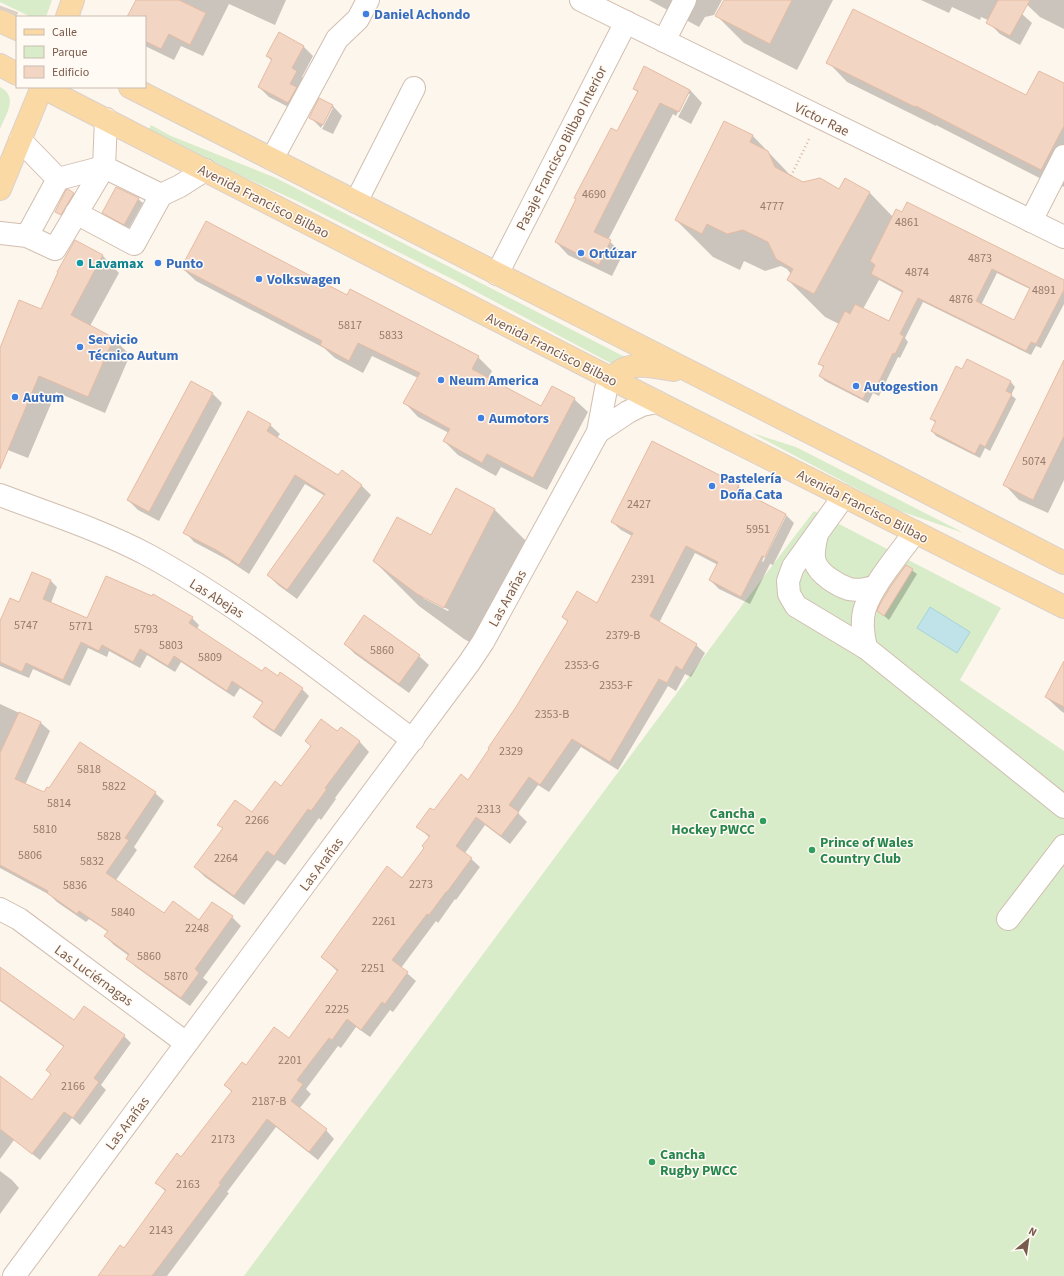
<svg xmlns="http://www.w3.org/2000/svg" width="1064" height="1276" font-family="'Source Sans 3',sans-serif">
<rect width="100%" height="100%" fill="#fdf6ec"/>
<g fill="#d8ecc9">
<path d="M0 0H52L46 17H31L0 2Z"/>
<path d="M0 87C19 97 6 114 0 129Z"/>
<path d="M151 125 171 136 276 178 629 359 616 366 458 282 297 201 193 154 148 131Z"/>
<path d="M752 433 796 447 964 533 897 510Z"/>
<path d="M814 511 1001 608 960 680 1064 751V1276H244L743 604Z"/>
</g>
<path fill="#bfe3e8" stroke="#a5d3da" d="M930 607 970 632 957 653 917 628Z"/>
<g fill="#0003" fill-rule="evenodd">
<path d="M137 0H286L275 25 229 4 203 56 181 46 174 60 145 46V17H128Z"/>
<path d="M649 0H722L714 15 705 17 699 27Z"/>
<path d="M725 0H833L797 70 744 43 717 16Z"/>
<path d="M921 0H1018L1022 14 1032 23 1020 45 1000 34 990 24V21L981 17 980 20 952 7 949 13Z"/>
<path d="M1022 0H1064V31V29L1040 17Z"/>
<path d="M303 46 313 56 302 77 306 81 298 112 269 97 259 87 272 61 267 56Z"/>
<path d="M828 62 1027 97 1064 84V187L1062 186 1061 189 936 125V126L847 82Z"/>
<path d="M645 67 690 90 702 103 691 124 678 117 690 94H687L676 116 673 114 608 240 623 254 612 276 568 255 556 242 617 133 638 93 634 88Z"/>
<path d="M320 99 333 106 342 116 333 134 322 129 333 108H331L321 128 310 117Z"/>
<path d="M724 122 753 136 793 178 803 183 840 190 869 192 893 217 1064 281V304L1041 348 1036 346 1031 355 923 302 905 338 908 342 900 358 898 357 879 396 873 393 868 403 825 381 820 376 824 368 820 364 839 324 825 317 788 280 791 274 787 269 781 266 765 271 744 261 740 270 713 257 676 220ZM997 273 1030 289 1014 321 981 305ZM879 280 903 293 889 322 863 309Z"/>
<path d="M74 193 78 198 66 219 56 211Z"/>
<path d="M138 199 143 203 129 228 108 217 103 213Z"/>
<path d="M75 241 103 256 119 273 90 326 113 338 130 355 105 413 56 392 28 458 0 447V350L41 310Z"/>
<path d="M182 268 347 296 478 357 492 371 488 378 542 408 574 399 588 412 547 490 501 467 496 476 458 455 444 441 449 433 418 417 405 403 418 378 372 356 363 373 335 358 324 348 196 281Z"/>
<path d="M967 361 1011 382 1015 387 1011 395 1016 399 990 451 985 448 980 458 936 436 932 431 936 423 931 419 962 371Z"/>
<path d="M1064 388V480L1048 513 1019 500 1005 485Z"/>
<path d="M212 393 222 403 159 521 138 510 128 500Z"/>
<path d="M270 425 280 434 277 438 339 477 361 485 371 495 297 599 278 585 268 575 325 496 305 484 249 574 228 560 194 542 185 532Z"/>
<path d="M738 486 747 494 785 514 794 523 773 565 770 564 750 604 719 589 710 580 718 565 695 553 659 623 696 645 705 653 691 677 685 674 676 691 668 686 618 770 581 747 549 792 538 785 518 813 527 822 510 844 485 825 465 853 480 867 456 900 455 899 438 923 436 921 401 968 416 981 393 1012 390 1010 370 1037 356 1027 341 1048 338 1046 306 1089 311 1094 299 1109 326 1130 334 1139 318 1160 276 1127 227 1192 229 1193 167 1276H99L124 1249 166 1192 157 1183 182 1158 232 1092 225 1085 246 1066 289 1039 338 972 322 957 402 879 425 848 430 838 418 827 468 781 517 708 568 622 563 617 598 604 632 536 621 530 612 522ZM784 516H786L763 562 762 561Z"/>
<path d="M495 510 540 555 489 653 464 639 419 606 374 561ZM423 596 449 610 448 611 423 598Z"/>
<path d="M906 566 917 574 889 620 878 611Z"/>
<path d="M50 580 57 587 51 603 88 619 192 618 199 625 197 629 262 672 279 677 281 674 302 689 309 696 281 737 261 724 254 717 263 703 240 688 234 697 181 662 175 672 147 655 140 668 109 651 107 657 88 648 70 686 33 669 29 678 0 666V623L19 603Z"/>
<path d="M345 644 419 656 429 665 409 693 355 654Z"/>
<path d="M1064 663V713L1061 711 1046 697Z"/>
<path d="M0 704 41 723 50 731 25 785 44 794 155 793 164 801 134 847 137 850 116 880 164 915 199 922 232 917 241 926 203 978 208 982 190 1006 136 967 127 958 129 956 114 945 105 936 108 932 89 919 86 922 57 902 50 895 0 868Z"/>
<path d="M341 728 360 742 369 752 335 798 336 799 321 820 319 818 285 865 277 860 244 905 205 877 195 867 223 829 219 824 252 813 281 788 312 746 338 733Z"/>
<path d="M0 973 75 1022 124 1036 131 1043 101 1085 106 1090 80 1125 72 1118 40 1160 14 1140 0 1159V1091L32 1102 52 1074 64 1047 0 1001Z"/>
<path d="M0 1171 12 1180 19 1188 0 1214Z"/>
</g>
<g fill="#f3d5c3" stroke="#e6bba3" fill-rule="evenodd">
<path d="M136 0H179L206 13 190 45 169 34 161 49 145 41V17H127Z"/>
<path d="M724 0H792L770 44 715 16Z"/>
<path d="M998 0H1030L1010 36 986 23Z"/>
<path d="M853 9 1026 95 1039 71 1064 83V126L1041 170 916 106 915 107 826 63Z"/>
<path d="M279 32 304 46 292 68 297 71 290 84 297 87 288 103 258 87 272 59 266 56Z"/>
<path d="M644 66 690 90 679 112 660 103 631 158 594 232 611 240 599 265 555 242 576 199 574 198 611 128 617 131 638 91 633 89Z"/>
<path d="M319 98 333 105 323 125 309 118Z"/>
<path d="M724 121 753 135 750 142 768 151 775 167 803 182 820 178 839 189 845 178 870 192 814 294 787 280 793 269 776 259 768 242 743 230 727 234 707 224 702 234 675 220Z"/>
<path d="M116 187 139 198 124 225 102 213Z"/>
<path d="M68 189 74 193 61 215 55 212 66 190Z"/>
<path d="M907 202 1064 280V290L1036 344 1031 342 1026 351 918 298 900 334 904 336 895 354 893 353 874 392 868 389 863 399 819 376 824 366 818 364 845 311 850 314 855 304 889 321 903 291 871 274 875 265 870 261 896 209 902 212ZM992 269 1030 288 1014 320 976 301Z"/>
<path d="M206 221 347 295 350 289 479 356 472 369 541 406 552 386 575 398 533 478 487 454 482 463 443 441 450 429 403 403 420 373 358 343 349 361 320 345 322 341 181 268Z"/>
<path d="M75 240 103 255 71 315 114 338 88 397 39 376 0 469V348L19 300 41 309 58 272H57Z"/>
<path d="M967 359 1011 381 1006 391 1012 394 996 426 985 447 980 444 975 454 931 431 936 421 930 419 946 387 956 366 962 369Z"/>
<path d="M1064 360V436L1033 500 1003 485Z"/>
<path d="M191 381 213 393 149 512 127 500Z"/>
<path d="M248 411 271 424 267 431 338 475 342 470 362 485 287 590 267 575 325 494 295 475 239 565 218 551 183 533Z"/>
<path d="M652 441 739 485 737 489 786 514 765 557 762 556 741 597 709 580 718 562 686 546 650 616 697 644 682 670 676 666 667 683 659 679 610 762 572 739 540 785 529 777 509 805 519 812 501 836 476 817 456 846 472 858 447 892H446L429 915 427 914 392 960 408 972 385 1004 382 1002 361 1030 347 1019 332 1040 329 1038 297 1080 303 1084 291 1101 327 1129 309 1152 267 1119 219 1183 221 1184 152 1276H98L120 1245 124 1248 166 1190 155 1183 177 1153 181 1157 232 1091 224 1085 242 1062 246 1065 274 1027 289 1038 338 970 321 957 387 866 402 878 424 848 422 846 430 836 416 827 430 808 434 810 461 774 468 780 489 749 488 748 516 707 568 621 562 617 577 591 597 603 633 533 611 522Z"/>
<path d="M456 488 495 509 444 608 417 594 373 561 397 517 431 535Z"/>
<path d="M906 565 913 569 884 616 877 611 880 604 891 586Z"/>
<path d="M32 572 51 580 43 599 87 618 106 576 152 596 153 594 193 617 189 623 262 671 265 667 278 676 280 672 303 688 274 731 253 717 263 702 232 681 227 691 174 656 168 666 140 649 133 662 102 645 99 651 81 642 63 680 26 663 22 672 0 662V621L10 598 19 602Z"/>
<path d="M364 615 420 655 399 684 344 644Z"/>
<path d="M1064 661V707L1045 697Z"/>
<path d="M19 712 41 722 15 779 44 792 47 787 49 788 80 742 156 792 125 838 129 840 106 873 164 913 173 901 199 920 212 902 233 916 195 969 199 973 181 998 126 959 129 954 104 936 108 931 79 911 77 914 47 893 48 891 0 865V753Z"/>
<path d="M321 719 337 731 341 727 360 741 325 788 327 789 311 811 308 809 274 856 267 851 234 896 194 867 223 828 217 825 235 800 252 812 275 781 281 786 311 746 305 741Z"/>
<path d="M0 967 74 1020 84 1006 125 1035 94 1078 99 1082 73 1118 64 1112 32 1154 0 1129V1076L32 1100 51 1074 46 1070 64 1046 0 1000Z"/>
</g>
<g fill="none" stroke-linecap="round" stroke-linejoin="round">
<path stroke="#dcd0c4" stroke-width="22" stroke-dasharray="22 11" stroke-linecap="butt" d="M0 29 11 0"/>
<g stroke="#d1beb0" stroke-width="24">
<g id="minor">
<path d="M581 0 1064 237"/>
<path d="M664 41 685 0"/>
<path d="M20 140 58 179"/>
<path d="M272 159 337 39 358 19 368 0"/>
<path d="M356 202 414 88"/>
<path d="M76 213 134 244 161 195 180 186 205 170"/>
<path d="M1031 221 1064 156"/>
<path d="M0 233 27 236 55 249 104 167 106 119"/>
<path d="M27 236 58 179 104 167 161 195"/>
<path d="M497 274 626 22"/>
<path d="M598 432 628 412 642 405 657 402"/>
<path d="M0 495C50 514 101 530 148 555 243 607 326 676 413 740"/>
<path d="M844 496 793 567 788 581 789 594 796 606 866 648 1064 807"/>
<path d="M817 534C815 543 812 554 815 562 819 574 837 585 849 589 858 591 868 589 876 586"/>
<path d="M866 648C863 635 861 620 865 608 873 584 900 553 915 532"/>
<path d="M0 909 19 919 186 1043"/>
<path d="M1008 919 1064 846"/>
<path d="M14 1276C165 1071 319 868 469 663L483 642 598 432 606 389 611 379"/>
</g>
</g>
<g stroke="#dad1cd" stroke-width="24">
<g id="major">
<path d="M67 17 73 0"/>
<path d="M0 21 17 29"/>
<path d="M0 65 17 74"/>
<path d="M42 87 657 402 1064 607"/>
<path d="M130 87 870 463 1064 563"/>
<path d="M0 189 42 87"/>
<path d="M611 379C615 376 619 371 624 369 638 362 659 368 674 370"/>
</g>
</g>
<path stroke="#d9b8a5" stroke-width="2.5" stroke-dasharray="1 3" stroke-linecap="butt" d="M791 176 810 137"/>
<use href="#minor" stroke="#fff" stroke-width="22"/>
<use href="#major" stroke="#fbd9a5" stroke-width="22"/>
</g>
<g fill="#3f7fe0" stroke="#fffaf3" stroke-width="1.5">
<circle cx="366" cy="14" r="4"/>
<circle cx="581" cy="253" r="4"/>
<circle cx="158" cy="263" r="4"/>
<circle cx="259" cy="279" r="4"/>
<circle cx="80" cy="347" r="4"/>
<circle cx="441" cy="380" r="4"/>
<circle cx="856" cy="386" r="4"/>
<circle cx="15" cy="397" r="4"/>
<circle cx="481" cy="418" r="4"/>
<circle cx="712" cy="486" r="4"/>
</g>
<circle fill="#0f9aa8" stroke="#fffaf3" stroke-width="1.5" cx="80" cy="263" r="4"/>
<g fill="#2e9e5b" stroke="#fffaf3" stroke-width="1.5">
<circle cx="763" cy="821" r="4"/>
<circle cx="812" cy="850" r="4"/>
<circle cx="652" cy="1162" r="4"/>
</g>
<g text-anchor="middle" stroke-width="3" stroke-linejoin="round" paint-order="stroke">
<g font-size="12" fill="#987a6a">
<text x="594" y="198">4690</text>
<text x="772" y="210">4777</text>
<text x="907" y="226">4861</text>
<text x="980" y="262">4873</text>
<text x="917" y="276">4874</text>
<text x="1044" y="294">4891</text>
<text x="961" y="303">4876</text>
<text x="350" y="329">5817</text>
<text x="391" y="339">5833</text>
<text x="1034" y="465">5074</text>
<text x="639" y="508">2427</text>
<text x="758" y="533">5951</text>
<text x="643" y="583">2391</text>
<text x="26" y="629">5747</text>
<text x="81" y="630">5771</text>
<text x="146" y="633">5793</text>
<text x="623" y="639">2379-B</text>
<text x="171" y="649">5803</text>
<text x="382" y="654">5860</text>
<text x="210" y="661">5809</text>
<text x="582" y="669">2353-G</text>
<text x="616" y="689">2353-F</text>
<text x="552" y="718">2353-B</text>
<text x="511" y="755">2329</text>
<text x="89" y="773">5818</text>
<text x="114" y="790">5822</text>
<text x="59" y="807">5814</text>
<text x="489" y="813">2313</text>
<text x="257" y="824">2266</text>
<text x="45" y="833">5810</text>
<text x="109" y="840">5828</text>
<text x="30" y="859">5806</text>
<text x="226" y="862">2264</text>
<text x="92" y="865">5832</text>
<text x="421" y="888">2273</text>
<text x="75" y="889">5836</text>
<text x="123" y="916">5840</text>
<text x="384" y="925">2261</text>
<text x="197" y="932">2248</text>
<text x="149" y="960">5860</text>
<text x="373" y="972">2251</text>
<text x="176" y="980">5870</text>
<text x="337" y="1013">2225</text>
<text x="290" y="1064">2201</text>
<text x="73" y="1090">2166</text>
<text x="269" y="1105">2187-B</text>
<text x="223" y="1143">2173</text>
<text x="188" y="1188">2163</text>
<text x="161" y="1234">2143</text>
</g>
<g font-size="14" font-weight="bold" fill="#366cbe" stroke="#fffaf3" text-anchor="start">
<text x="374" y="19">Daniel Achondo</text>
<text x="589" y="258">Ortúzar</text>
<text x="166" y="268">Punto</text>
<text x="267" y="284">Volkswagen</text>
<text x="88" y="344">Servicio<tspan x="88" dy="16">Técnico Autum</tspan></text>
<text x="449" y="385">Neum America</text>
<text x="864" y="391">Autogestion</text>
<text x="23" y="402">Autum</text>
<text x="489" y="423">Aumotors</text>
<text x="720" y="483">Pastelería<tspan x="720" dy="16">Doña Cata</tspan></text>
</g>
<g font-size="14" fill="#7a5c4d" stroke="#fffaf3">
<text transform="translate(822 119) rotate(26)" y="5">Víctor Rae</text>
<text transform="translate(561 148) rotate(-63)" y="5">Pasaje Francisco Bilbao Interior</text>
<text transform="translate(264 201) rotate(27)" y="5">Avenida Francisco Bilbao</text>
<text transform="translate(552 349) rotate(27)" y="5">Avenida Francisco Bilbao</text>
<text transform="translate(863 506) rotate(27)" y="5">Avenida Francisco Bilbao</text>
<text transform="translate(217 598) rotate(32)" y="5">Las Abejas</text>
<text transform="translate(507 598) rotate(-61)" y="5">Las Arañas</text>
<text transform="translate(321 864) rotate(-53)" y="5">Las Arañas</text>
<text transform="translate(94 975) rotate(36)" y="5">Las Luciérnagas</text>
<text transform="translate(127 1123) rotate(-53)" y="5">Las Arañas</text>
</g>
<g font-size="14" font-weight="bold" fill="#0d838f" stroke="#fffaf3" text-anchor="start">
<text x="88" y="268">Lavamax</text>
</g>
<g font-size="14" font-weight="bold" fill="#27864d" stroke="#fffaf3" text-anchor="start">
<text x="755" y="818" text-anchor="end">Cancha<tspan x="755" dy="16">Hockey PWCC</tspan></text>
<text x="820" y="847">Prince of Wales<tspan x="820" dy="16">Country Club</tspan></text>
<text x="660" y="1159">Cancha<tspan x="660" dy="16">Rugby PWCC</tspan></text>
</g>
</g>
<rect x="16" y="16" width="130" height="72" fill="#fffaf3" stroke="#cabbb1"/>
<rect x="24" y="29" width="20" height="6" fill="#fbd9a5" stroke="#cabbb1"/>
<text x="52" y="36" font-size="12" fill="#7a5c4d">Calle</text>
<rect x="24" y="46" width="20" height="12" fill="#d8ecc9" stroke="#cabbb1"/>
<text x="52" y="56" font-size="12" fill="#7a5c4d">Parque</text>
<rect x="24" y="66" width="20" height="12" fill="#f3d5c3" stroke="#cabbb1"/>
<text x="52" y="76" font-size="12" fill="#7a5c4d">Edificio</text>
<g transform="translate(1028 1240) rotate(29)" stroke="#fffaf3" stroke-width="3" paint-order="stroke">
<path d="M0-3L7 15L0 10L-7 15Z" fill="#7a5c4d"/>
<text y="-6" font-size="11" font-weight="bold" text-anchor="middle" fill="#7a5c4d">N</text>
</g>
</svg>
